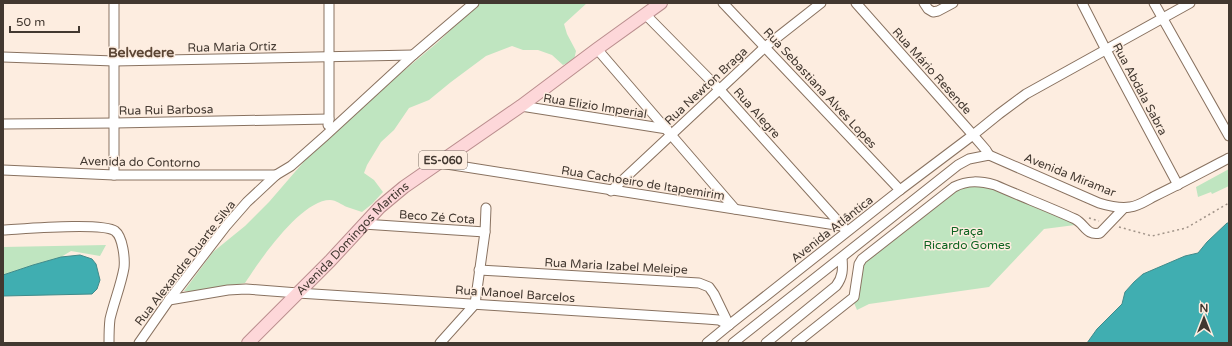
<svg xmlns="http://www.w3.org/2000/svg" width="1232" height="346" font-family="'Varela Round',sans-serif">
<rect width="100%" height="100%" fill="#fdede0"/>
<g fill="#bfe5c0">
<path d="M479 3H587L564 24 567 34 576 51 574 60 563 65 552 55 538 50H523L512 46 486 56 451 82 429 100 409 108 394 130 381 142 367 165 364 173 374 180 383 192 372 204 362 212C357 210 352 209 347 207 342 205 336 200 330 200 301 200 260 260 245 283L194 292 184 291 213 252 245 226 269 202 307 158 394 79 437 43Z"/>
<path d="M1229 169V186L1212 194 1211 192 1198 197 1196 187Z"/>
<path d="M976 177 990 179 1001 183 1079 216 1075 225 1044 229 989 287 869 304 857 310 852 298 857 259 958 181 965 178Z"/>
<path d="M106 245 100 256 71 251 61 257 33 265 3 275V247Z"/>
</g>
<g fill="#40aeb1" stroke="#418b8a">
<path d="M1227 223H1229V343H1087L1097 329 1122 304 1125 292 1134 282 1143 274 1185 256 1198 253 1207 242Z"/>
<path d="M80 255 92 259 96 264 100 280 97 289 92 294 3 296V275L33 265 61 257Z"/>
</g>
<g fill="none" stroke-linecap="round" stroke-linejoin="round">
<g stroke="#897260" stroke-width="11">
<g id="minor">
<path d="M114 3V175"/>
<path d="M723 3 900 190"/>
<path d="M856 3 973 135 986 150 989 155"/>
<path d="M924 3 928 9 933 12 938 11 953 3"/>
<path d="M1082 3 1106 50 1178 185"/>
<path d="M1154 3 1229 136"/>
<path d="M645 14 720 90 844 228"/>
<path d="M597 49 735 209"/>
<path d="M3 57 114 61 413 55"/>
<path d="M521 106 667 129"/>
<path d="M3 124 115 123 329 119"/>
<path d="M328 125 329 119V3"/>
<path d="M989 155 1099 203C1109 206 1120 209 1130 207 1139 206 1147 200 1155 196 1180 184 1204 171 1229 158"/>
<path d="M440 163 842 226"/>
<path d="M3 170 114 175H276"/>
<path d="M611 191 765 47 821 3"/>
<path d="M363 224 485 232"/>
<path d="M3 230C23 229 102 222 115 231 123 237 125 259 124 268 121 285 114 302 110 319 109 327 109 335 109 343"/>
<path d="M479 270 699 283 709 287 714 294 729 325"/>
<path d="M169 300 228 290 246 289 298 293 706 319 719 320 729 325"/>
<path d="M139 343 169 300 226 226 247 202 276 175 291 166 325 136 413 55 474 3"/>
<path d="M440 343 475 304 485 232 486 208"/>
<path d="M707 343 729 325 900 190 973 135 999 114 1026 94 1190 3"/>
<path d="M733 343 958 165 969 159 989 155"/>
<path d="M766 343 836 286C843 277 843 269 842 258"/>
<path d="M796 343 854 297 859 264 862 259 954 187C968 180 980 181 995 185 1022 197 1049 207 1075 219 1085 224 1086 236 1100 233L1124 208"/>
</g>
</g>
<g stroke="#ba8e8e" stroke-width="14">
<g id="major">
<path id="s1" d="M248 343 330 261 380 207 404 187 521 106 597 49 661 3"/>
</g>
</g>
<g stroke="#a19489" stroke-width="1.5" stroke-dasharray="2 3" stroke-linecap="butt">
<path d="M1089 218 1099 221"/>
<path d="M1119 227 1152 236 1186 228 1229 203"/>
</g>
<use href="#minor" stroke="#fff" stroke-width="9"/>
<use href="#major" stroke="#fdd7d9" stroke-width="12"/>
</g>
<g text-anchor="middle" stroke-width="3" stroke-linejoin="round" paint-order="stroke">
<rect fill="#fdede0" stroke="#7a6e65" stroke-width="1" x="419" y="151" width="48" height="18" rx="3"/>
<g font-size="11" font-weight="bold" fill="#423830">
<text x="443" y="164">ES-060</text>
</g>
<g font-size="12" fill="#423830" stroke="#fdede0">
<text transform="translate(232 47) rotate(-1)" y="4">Rua Maria Ortiz</text>
<text transform="translate(932 71) rotate(48)" y="4">Rua Mário Resende</text>
<text transform="translate(706 86) rotate(-43)" y="4">Rua Newton Braga</text>
<text transform="translate(820 88) rotate(47)" y="4">Rua Sebastiana Alves Lopes</text>
<text transform="translate(1140 89) rotate(62)" y="4">Rua Abdala Sabra</text>
<text transform="translate(595 106) rotate(9)" y="4">Rua Elizio Imperial</text>
<text transform="translate(166 110) rotate(-1)" y="4">Rua Rui Barbosa</text>
<text transform="translate(757 113) rotate(48)" y="4">Rua Alegre</text>
<text transform="translate(140 162) rotate(1)" y="4">Avenida do Contorno</text>
<text transform="translate(1070 175) rotate(22)" y="4">Avenida Miramar</text>
<text transform="translate(643 183) rotate(9)" y="4">Rua Cachoeiro de Itapemirim</text>
<text transform="translate(437 217) rotate(4)" y="4">Beco Zé Cota</text>
<text transform="translate(832 229) rotate(-38)" y="4">Avenida Atlântica</text>
<text dy="4" stroke="none"><textPath href="#s1" startOffset="148">Avenida Domingos Martins</textPath></text>
<text transform="translate(185 263) rotate(-52)" y="4">Rua Alexandre Duarte Silva</text>
<text transform="translate(616 266) rotate(3)" y="4">Rua Maria Izabel Meleipe</text>
<text transform="translate(515 294) rotate(4)" y="4">Rua Manoel Barcelos</text>
</g>
<g font-size="12" fill="#0d631f" stroke="#fdede0">
<text x="967" y="235">Praça<tspan x="967" dy="14">Ricardo Gomes</tspan></text>
</g>
<g font-size="14" font-weight="bold" fill="#5c4635" stroke="#fdede0">
<text x="141" y="57">Belvedere</text>
</g>
</g>
<rect width="1232" height="346" fill="none" stroke="#423830" stroke-width="8"/>
<g transform="translate(1204 318)" stroke="#fdede0" stroke-width="3" paint-order="stroke">
<path d="M0-3L7 15L0 10L-7 15Z" fill="#423830"/>
<text y="-6" font-size="11" font-weight="bold" text-anchor="middle" fill="#423830">N</text>
</g>
<path d="M10 26v6h69v-6" fill="none" stroke="#423830" stroke-width="2"/>
<text x="16" y="26" font-size="12" fill="#423830" stroke="#fdede0" stroke-width="3" paint-order="stroke">50 m</text>
</svg>
